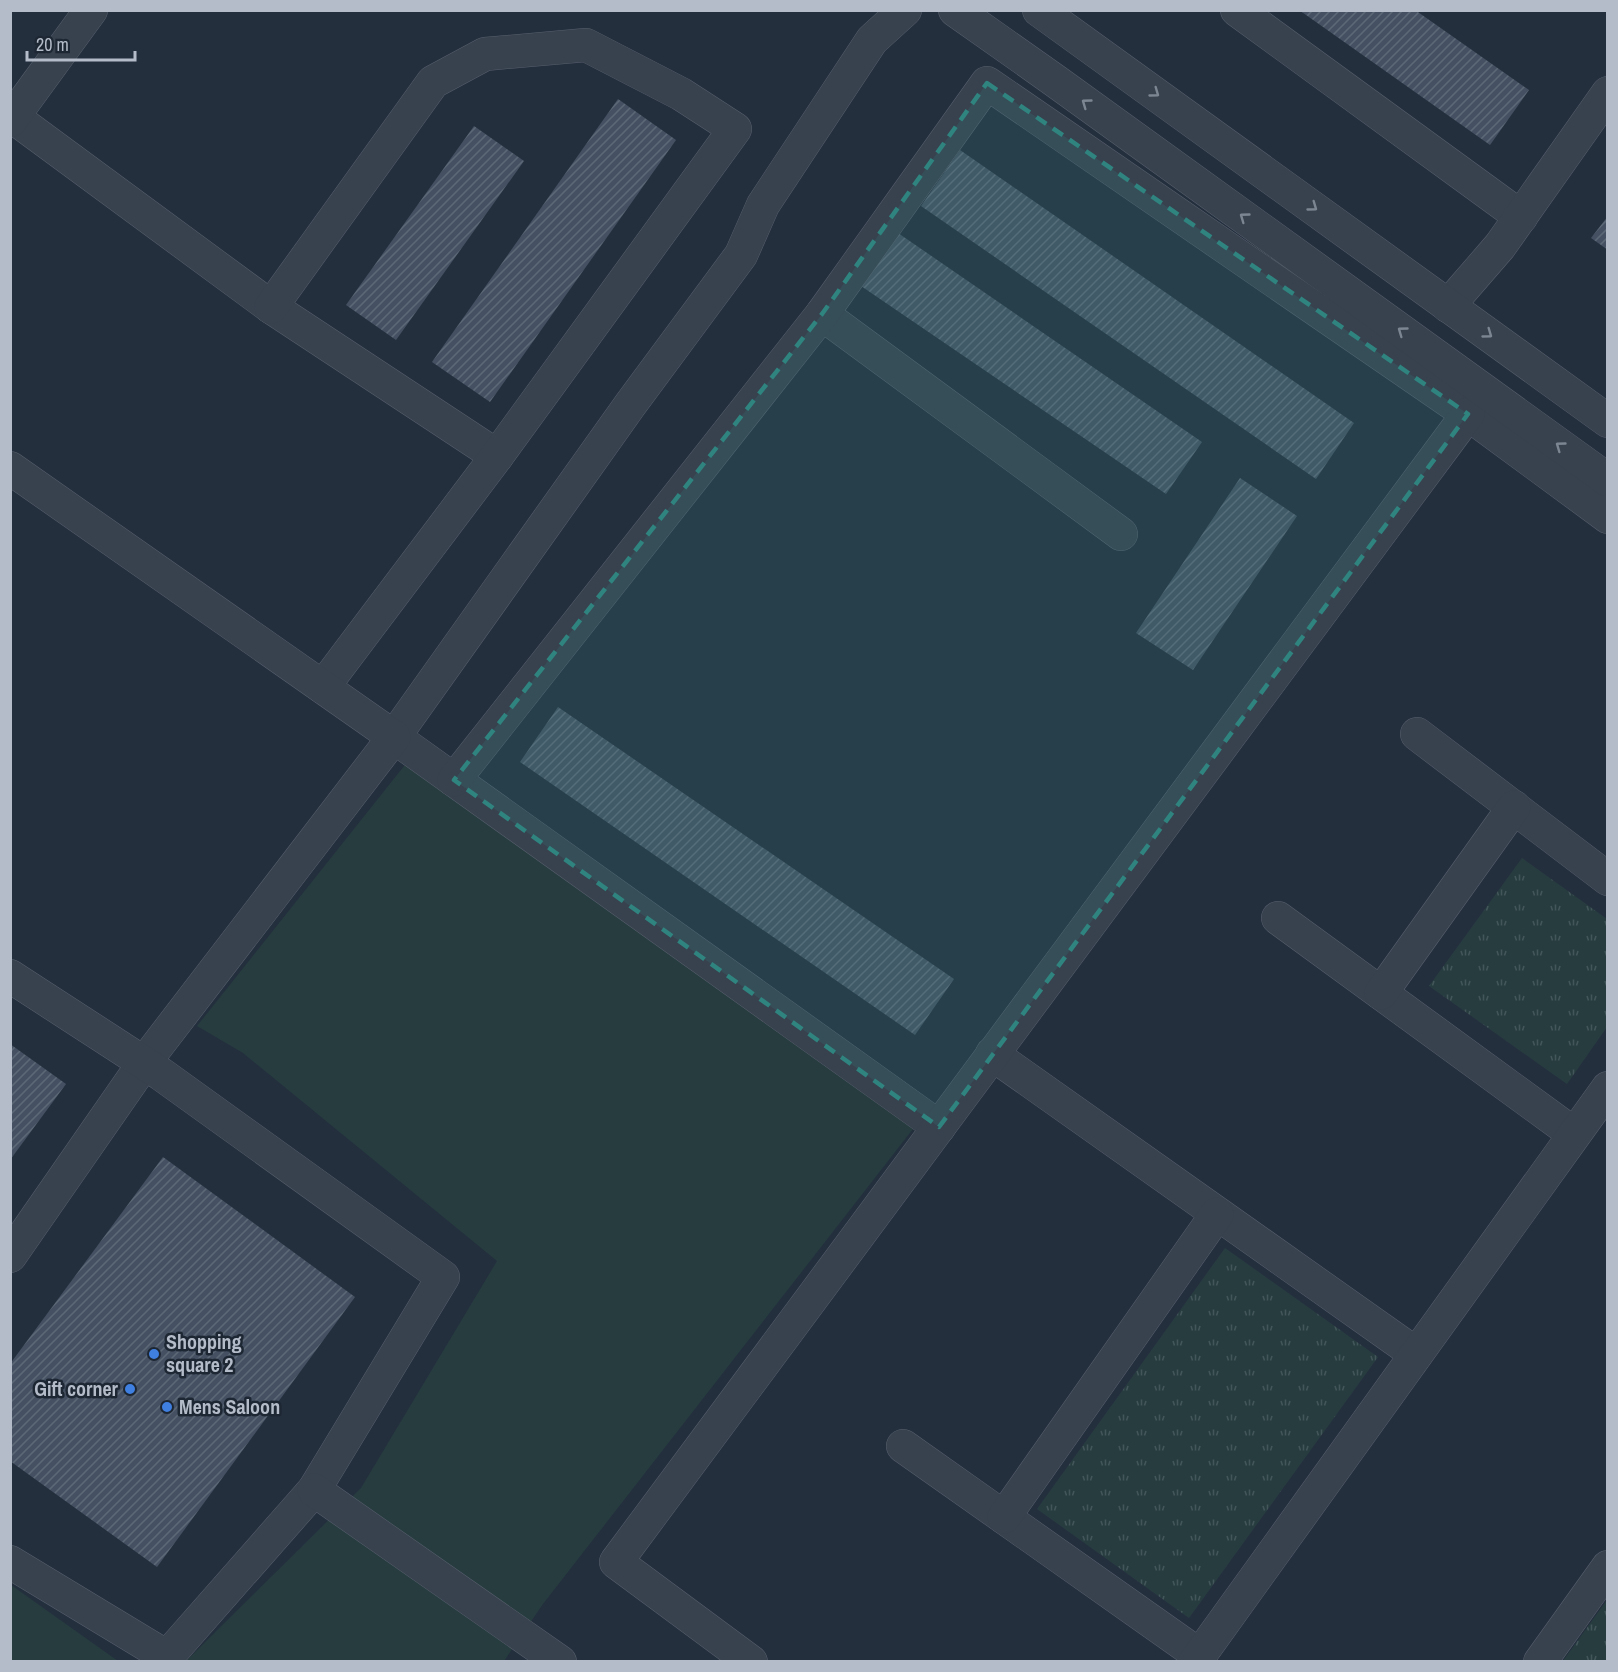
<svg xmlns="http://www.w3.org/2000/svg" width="1618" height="1672" font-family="'Archivo Narrow',sans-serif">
<defs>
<pattern id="park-tufts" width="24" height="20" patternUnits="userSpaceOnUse" patternTransform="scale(1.5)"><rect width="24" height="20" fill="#263c3f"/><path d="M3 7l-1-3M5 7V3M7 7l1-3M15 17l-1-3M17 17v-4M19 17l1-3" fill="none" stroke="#435659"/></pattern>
<pattern id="building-hatch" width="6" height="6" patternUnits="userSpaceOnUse" patternTransform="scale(1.5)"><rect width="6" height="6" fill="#455162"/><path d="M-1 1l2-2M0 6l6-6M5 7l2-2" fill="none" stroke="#5d6877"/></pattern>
</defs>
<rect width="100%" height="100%" fill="#242f3e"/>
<g fill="#263c3f">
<path d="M408 761 927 1111 543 1604 504 1661 185 1662 361 1488 497 1261 243 1053 197 1026Z"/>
<path d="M10 1585H11L118 1661H11Z"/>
</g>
<g fill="url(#park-tufts)">
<path d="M1522 858 1607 919V1027L1567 1084 1429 986Z"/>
<path d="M1225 1248 1378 1357 1189 1618 1037 1509Z"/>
<path d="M1607 1600V1661H1563Z"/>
</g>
<g fill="url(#building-hatch)">
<path d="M1299 10H1415L1529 90 1490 145Z"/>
<path d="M618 99 676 140 490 402 432 362Z"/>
<path d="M474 126 524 161 396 340 346 305Z"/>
<path d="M960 150 1354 423 1316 479 921 206Z"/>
<path d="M1608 216V250L1591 238Z"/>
<path d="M898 233 1202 442 1166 494 861 286Z"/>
<path d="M1240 478 1297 516 1193 670 1136 633Z"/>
<path d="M558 707 954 979 915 1035 520 762Z"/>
<path d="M10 1044 66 1084 10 1160Z"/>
<path d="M163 1157 355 1297 157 1567 10 1461V1364Z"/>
</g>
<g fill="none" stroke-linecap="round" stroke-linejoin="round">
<g stroke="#565f6c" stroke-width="34">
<g id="minor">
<path d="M905 10 872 40 763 205 741 255 630 405 394 737 939 1127"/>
<path d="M1237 10 1521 217"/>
<path d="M13 117 271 307 497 456"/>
<path d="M10 121 91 10"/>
<path d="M1448 306 1500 246 1608 93"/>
<path d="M271 307 433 82 485 54 586 45 681 94 735 129 497 456 323 687"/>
<path d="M822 314 1121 534"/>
<path d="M10 468 394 737 144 1063 10 1256"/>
<path d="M1417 734 1608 879"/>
<path d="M454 780 822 314 987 83 1468 414 1608 517"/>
<path d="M1278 918 1574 1134"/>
<path d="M10 976 161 1074 443 1277 314 1490 167 1657 10 1562"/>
<path d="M1381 993 1514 807"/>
<path d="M992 1054 1416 1354"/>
<path d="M903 1446 1199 1655"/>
<path d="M314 1490 560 1662"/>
<path d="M1004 1517 1217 1214"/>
<path d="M751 1662 616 1562 1468 414"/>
<path d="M1195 1662 1608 1088"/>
<path d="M1540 1662 1608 1567"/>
</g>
</g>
<g stroke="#565f6c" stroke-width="34">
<g id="tertiary">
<path d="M955 10 1054 80 1608 480"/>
<path d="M1039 10 1608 421"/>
</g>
</g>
<use href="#minor" stroke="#38414e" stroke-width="33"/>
<use href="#tertiary" stroke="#38414e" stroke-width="33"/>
</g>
<defs><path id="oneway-chevron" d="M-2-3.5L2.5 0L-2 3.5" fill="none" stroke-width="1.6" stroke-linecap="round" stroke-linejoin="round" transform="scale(1.5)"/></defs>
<g stroke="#7c8592">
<use href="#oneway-chevron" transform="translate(1155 93) rotate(36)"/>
<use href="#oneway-chevron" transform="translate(1086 103) rotate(-144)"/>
<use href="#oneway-chevron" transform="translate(1313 207) rotate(36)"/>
<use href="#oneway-chevron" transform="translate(1244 217) rotate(-144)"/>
<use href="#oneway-chevron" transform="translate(1402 331) rotate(-144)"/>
<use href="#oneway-chevron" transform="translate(1488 334) rotate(36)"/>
<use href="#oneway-chevron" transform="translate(1560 446) rotate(-144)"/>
</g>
<path fill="#308480" fill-opacity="0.2" stroke="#308480" stroke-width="4.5" stroke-dasharray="12 8" stroke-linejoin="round" d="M987 83 1468 414 939 1127 454 780 822 314Z"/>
<g fill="#3f7fe0" stroke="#1d2633" stroke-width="2">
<circle cx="154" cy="1354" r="6"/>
<circle cx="130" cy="1389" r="6"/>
<circle cx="167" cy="1407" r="6"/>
</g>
<g text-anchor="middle" stroke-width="5" stroke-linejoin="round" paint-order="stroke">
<g font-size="20" font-weight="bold" fill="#b4bcc9" stroke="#1d2633" text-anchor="start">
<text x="166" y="1349">Shopping<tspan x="166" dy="23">square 2</tspan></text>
<text x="118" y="1396" text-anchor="end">Gift corner</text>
<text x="179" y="1414">Mens Saloon</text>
</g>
</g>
<rect width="1618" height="1672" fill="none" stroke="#b4bcc9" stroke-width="24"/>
<path d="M27 51v9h108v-9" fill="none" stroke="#b4bcc9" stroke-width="3"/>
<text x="36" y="51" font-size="18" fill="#b4bcc9" stroke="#1d2633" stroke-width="4.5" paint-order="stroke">20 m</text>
</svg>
